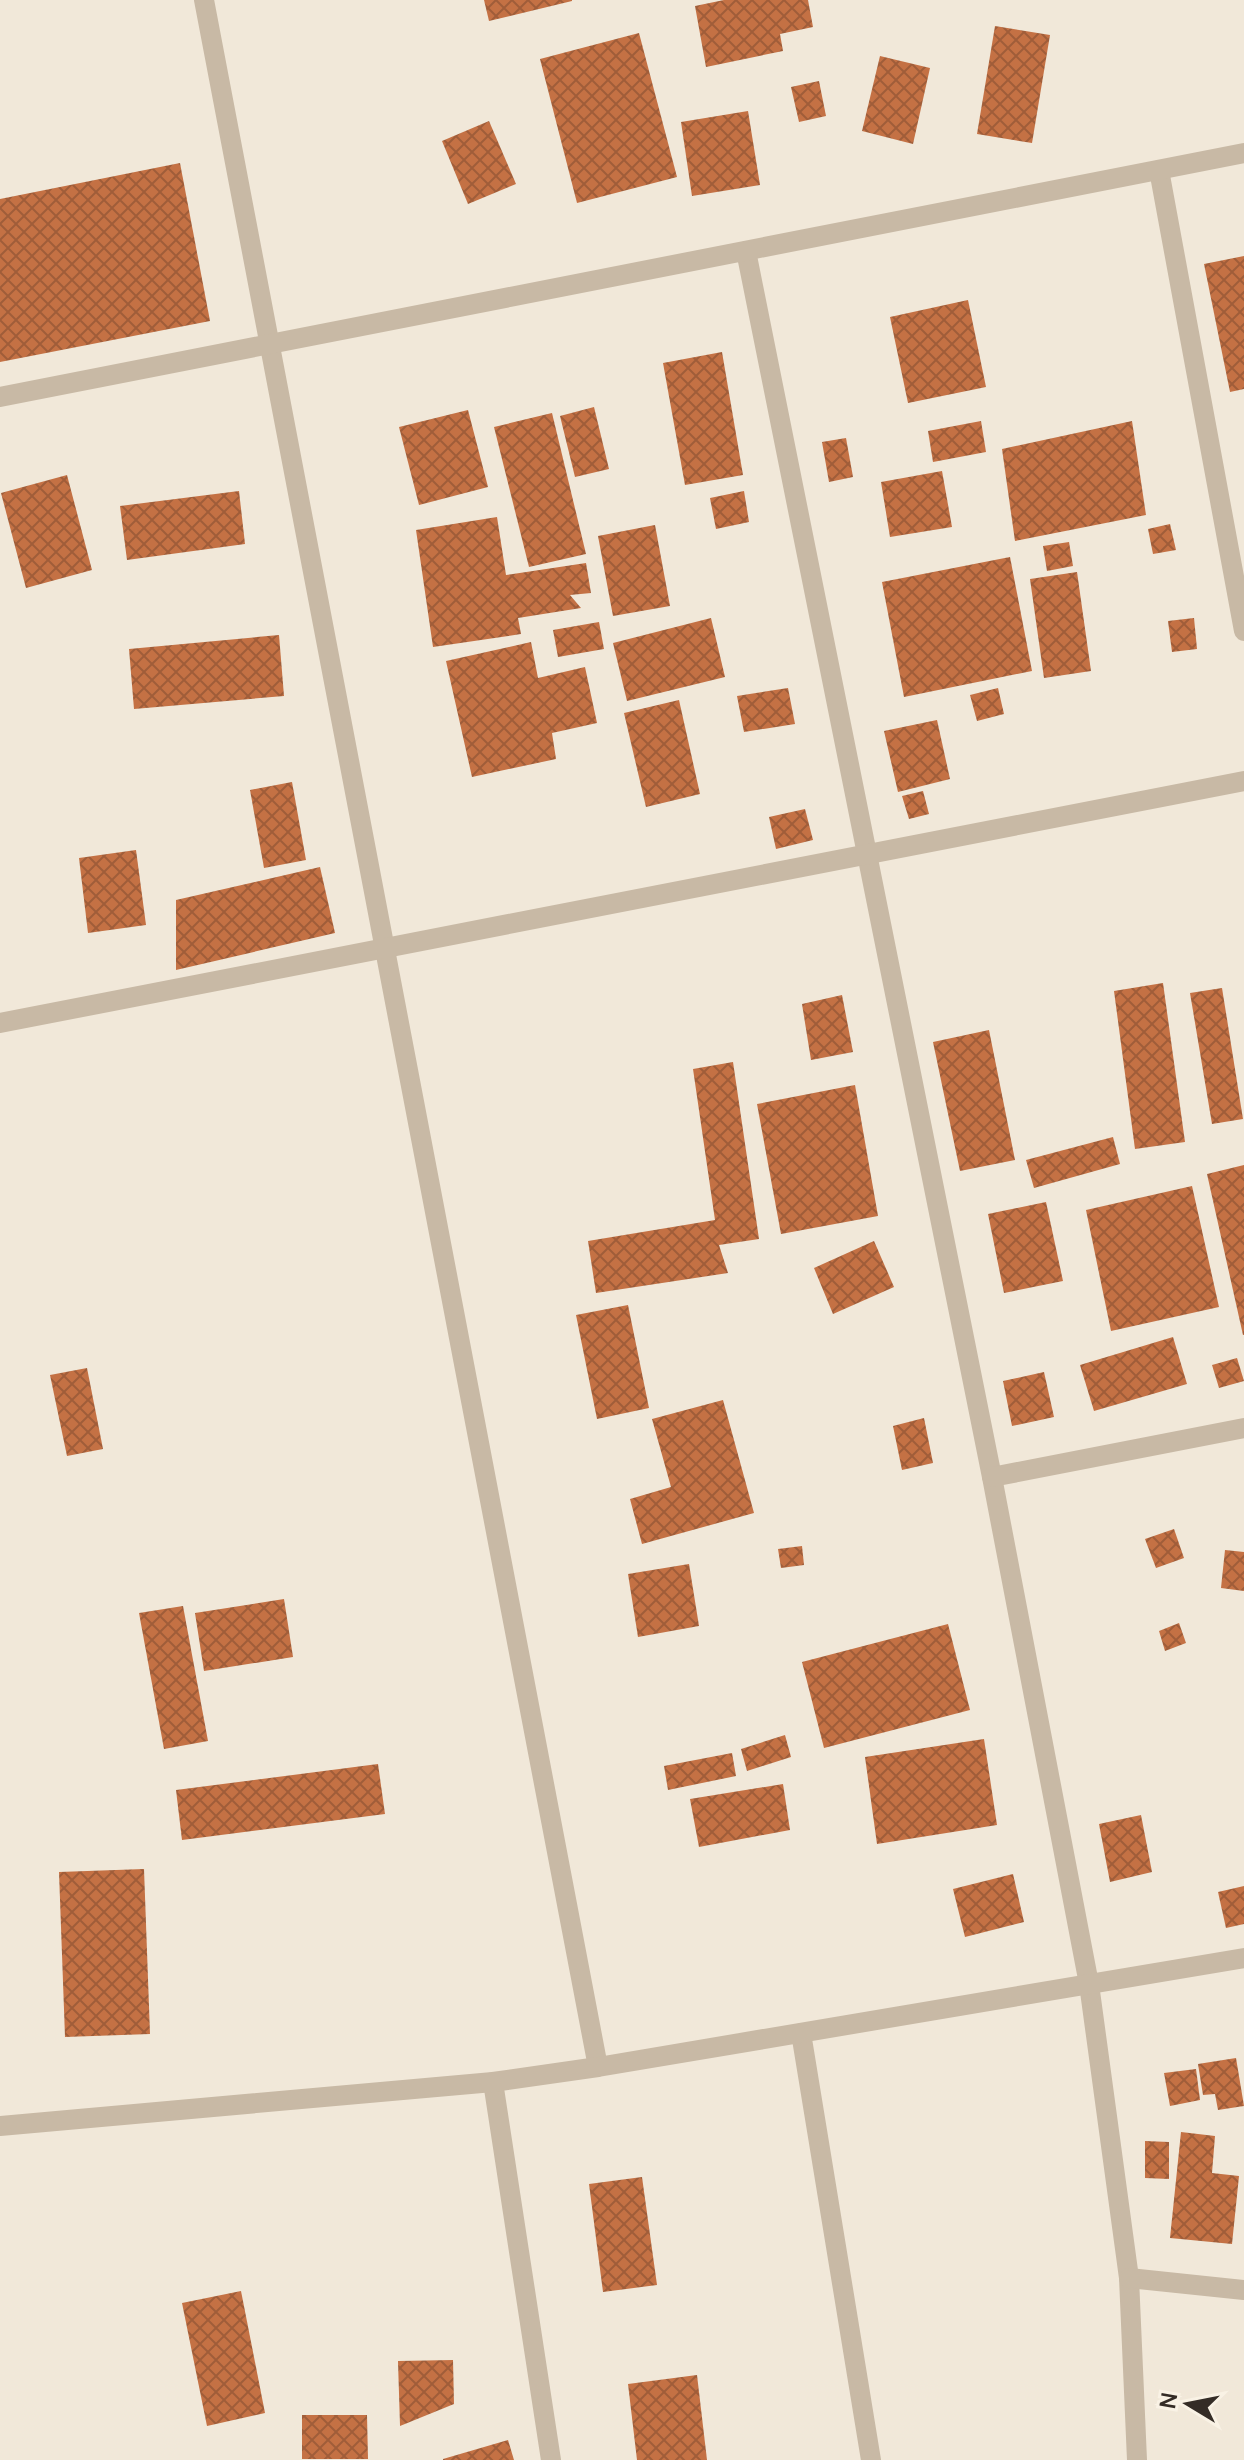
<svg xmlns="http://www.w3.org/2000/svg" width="1244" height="2460" font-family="Manrope,sans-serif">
<defs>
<pattern id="building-cross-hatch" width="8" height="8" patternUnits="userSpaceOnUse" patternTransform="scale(2)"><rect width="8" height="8" fill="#c47144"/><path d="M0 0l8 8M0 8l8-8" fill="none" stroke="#a05d39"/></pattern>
</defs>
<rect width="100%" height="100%" fill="#f1e8d9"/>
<g fill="url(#building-cross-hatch)">
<path d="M484 0H572V1L489 21Z"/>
<path d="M724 0H808L813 27 780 34 783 51 706 67 695 6Z"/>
<path d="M995 26 1050 35 1032 143 977 134Z"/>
<path d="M639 33 677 177 577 203 540 59Z"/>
<path d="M880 56 930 68 913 144 862 131Z"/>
<path d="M819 81 826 116 799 122 791 87Z"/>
<path d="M748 111 760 185 692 196 681 122Z"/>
<path d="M489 121 516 184 468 204 442 141Z"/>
<path d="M180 163 210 321 0 362V199Z"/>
<path d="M1244 256V389L1230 392 1204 264Z"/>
<path d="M968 300 986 387 908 403 890 317Z"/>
<path d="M722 352 743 475 685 485 663 363Z"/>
<path d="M594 407 609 469 575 477 560 416Z"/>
<path d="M468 410 488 487 419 505 399 427Z"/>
<path d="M552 413 586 554 529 567 494 427Z"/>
<path d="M981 421 986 452 933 462 928 431Z"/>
<path d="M1132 421 1146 515 1015 541 1002 449Z"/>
<path d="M846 438 853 477 829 482 822 442Z"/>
<path d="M942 471 952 527 890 537 881 482Z"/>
<path d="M67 475 92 570 26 588 1 493Z"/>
<path d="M239 491 245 544 127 560 120 506Z"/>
<path d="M744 491 749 522 716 529 710 498Z"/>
<path d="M497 517 506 575 586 563 591 593 570 595 581 608 518 618 521 634 433 647 416 530Z"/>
<path d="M1170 524 1176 550 1153 554 1148 529Z"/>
<path d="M655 525 670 606 613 616 598 536Z"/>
<path d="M1069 542 1073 566 1047 571 1043 546Z"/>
<path d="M1010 557 1032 671 904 697 882 582Z"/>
<path d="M1077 572 1091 671 1044 678 1030 579Z"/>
<path d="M711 618 725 677 627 701 613 643Z"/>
<path d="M1194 618 1197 649 1172 652 1168 621Z"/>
<path d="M599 622 604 649 558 657 553 630Z"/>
<path d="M279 635 284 696 134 709 129 649Z"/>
<path d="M531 642 538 678 585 667 597 723 552 733 556 759 472 777 446 661Z"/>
<path d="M788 688 795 724 744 732 737 696Z"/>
<path d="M998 688 1004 714 977 721 970 695Z"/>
<path d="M679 700 700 794 646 807 624 713Z"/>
<path d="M937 720 950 779 898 792 884 731Z"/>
<path d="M292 782 306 860 264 868 250 790Z"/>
<path d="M923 791 929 814 909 819 902 796Z"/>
<path d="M805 809 813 840 776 849 769 817Z"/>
<path d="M136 850 146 925 88 933 79 858Z"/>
<path d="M320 867 335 933 176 970V900Z"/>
<path d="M1163 983 1185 1142 1135 1149 1114 991Z"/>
<path d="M1222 988 1243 1119 1212 1124 1190 993Z"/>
<path d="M842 995 853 1052 811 1060 802 1004Z"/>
<path d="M989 1030 1015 1160 960 1171 933 1042Z"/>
<path d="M733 1062 759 1239 719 1245 728 1273 596 1293 588 1241 715 1220 693 1069Z"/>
<path d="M855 1085 878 1216 781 1234 757 1104Z"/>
<path d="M1113 1137 1120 1164 1034 1188 1026 1160Z"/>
<path d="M1244 1165V1335H1243L1207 1174Z"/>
<path d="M1192 1186 1219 1307 1111 1331 1086 1210Z"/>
<path d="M1046 1202 1063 1281 1004 1293 988 1214Z"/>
<path d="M874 1241 894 1287 833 1314 814 1268Z"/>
<path d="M628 1305 649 1408 597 1419 576 1315Z"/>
<path d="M1173 1337 1187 1384 1094 1411 1080 1365Z"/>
<path d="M1237 1358 1244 1381 1219 1388 1212 1365Z"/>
<path d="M87 1368 103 1449 67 1456 50 1375Z"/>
<path d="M1044 1372 1054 1417 1012 1426 1003 1381Z"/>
<path d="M723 1400 754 1513 642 1544 630 1499 671 1487 652 1419Z"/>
<path d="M924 1418 933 1463 902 1470 893 1426Z"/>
<path d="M1174 1529 1184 1558 1156 1568 1145 1539Z"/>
<path d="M802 1546 804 1565 781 1568 778 1549Z"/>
<path d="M1225 1550 1244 1552V1591L1221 1588Z"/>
<path d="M689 1564 699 1626 638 1637 628 1574Z"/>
<path d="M284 1599 293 1657 204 1671 195 1613Z"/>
<path d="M183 1606 208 1741 164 1749 139 1613Z"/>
<path d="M1179 1623 1186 1643 1165 1651 1159 1631Z"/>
<path d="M948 1624 970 1710 824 1748 802 1662Z"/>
<path d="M785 1735 791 1757 747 1771 741 1749Z"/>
<path d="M984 1739 997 1825 877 1844 865 1757Z"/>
<path d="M732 1753 736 1776 668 1790 664 1766Z"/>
<path d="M378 1764 385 1814 182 1840 176 1790Z"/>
<path d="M783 1784 790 1830 699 1847 690 1799Z"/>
<path d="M1141 1815 1152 1872 1110 1882 1099 1824Z"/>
<path d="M144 1869 150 2034 65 2037 59 1872Z"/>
<path d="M1013 1874 1024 1922 965 1937 953 1889Z"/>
<path d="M1244 1886V1924L1226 1928 1218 1892Z"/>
<path d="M1236 2058 1244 2106 1218 2110 1215 2094 1203 2095 1198 2064Z"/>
<path d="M1196 2069 1200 2100 1170 2106 1164 2073Z"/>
<path d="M1181 2132 1215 2136 1212 2173 1239 2176 1232 2244 1170 2238Z"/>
<path d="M1145 2141 1169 2142V2179L1145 2178Z"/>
<path d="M642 2177 657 2285 603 2292 589 2184Z"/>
<path d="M241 2291 265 2413 207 2426 182 2303Z"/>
<path d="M453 2360 454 2404 400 2426 398 2361Z"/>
<path d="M697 2375 707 2460H637L628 2384Z"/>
<path d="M302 2415H367L368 2459H302Z"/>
<path d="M508 2440 514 2460H443V2459Z"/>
</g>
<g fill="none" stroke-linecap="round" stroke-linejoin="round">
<g stroke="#c8b9a5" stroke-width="20">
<path d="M204 0 598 2067"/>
<path d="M1159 170 1244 631"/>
<path d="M746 251 992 1477 1089 1984 1129 2278 1137 2460"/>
<path d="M0 397 1244 153"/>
<path d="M0 1023 1244 781"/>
<path d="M992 1477 1244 1428"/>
<path d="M801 2033 871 2460"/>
<path d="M493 2082 551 2460"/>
<path d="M0 2126 493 2082 598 2067 1244 1958"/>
<path d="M1129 2278 1244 2290"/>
</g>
</g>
<g transform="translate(1188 2404) rotate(280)" stroke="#f9f2e5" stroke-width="6" paint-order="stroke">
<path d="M0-6L14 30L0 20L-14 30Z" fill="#342c26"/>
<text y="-12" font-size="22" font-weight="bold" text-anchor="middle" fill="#342c26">N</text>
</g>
</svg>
